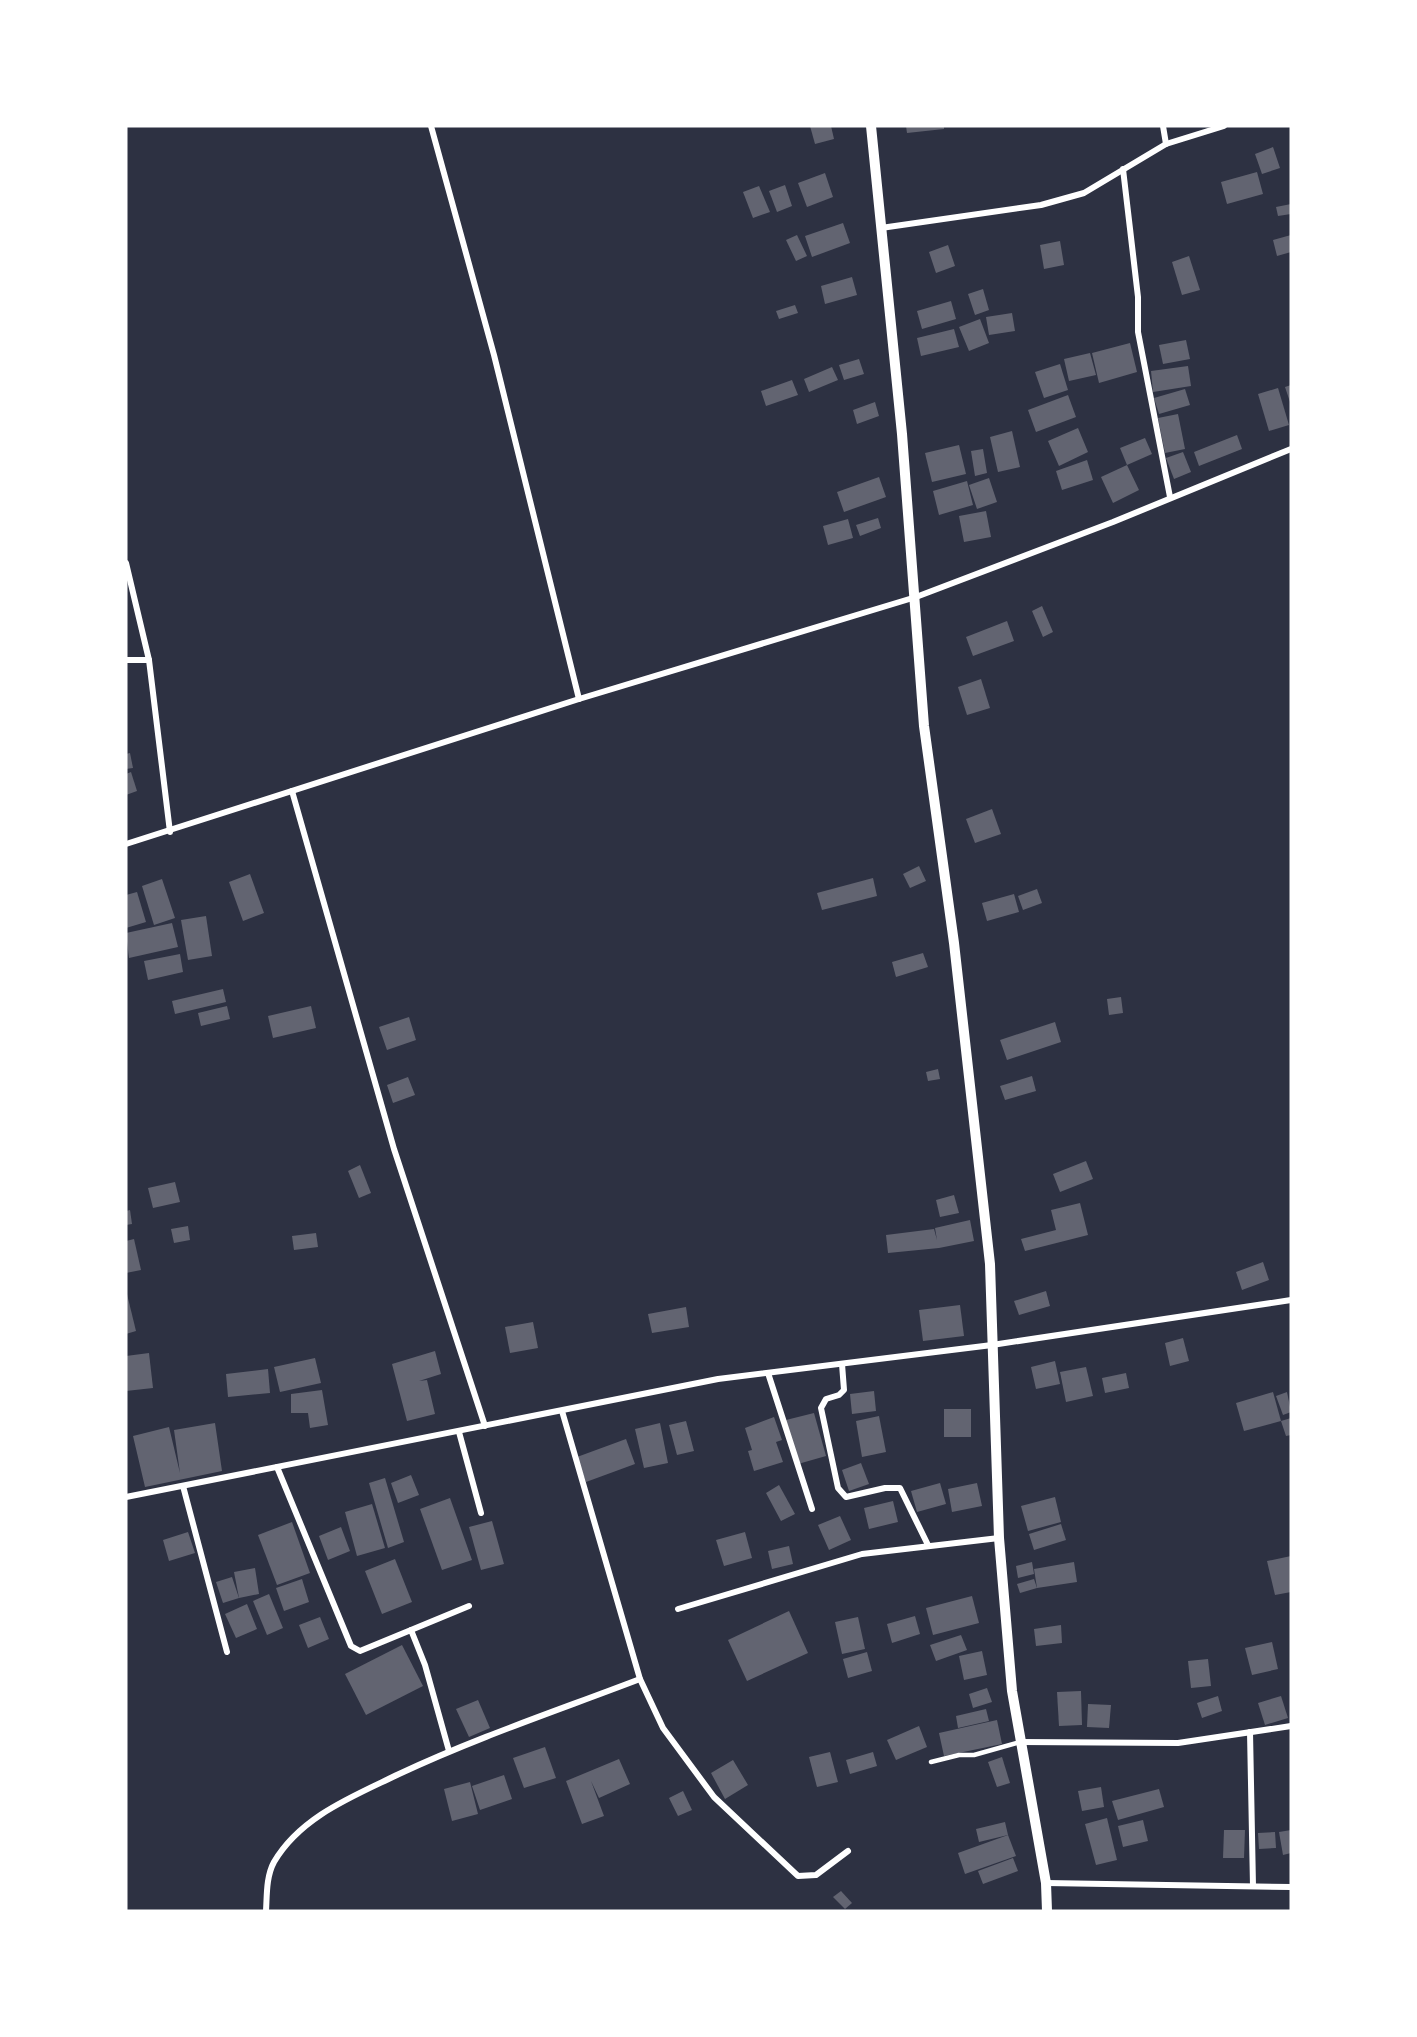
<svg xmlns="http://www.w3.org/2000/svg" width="1417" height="2037" font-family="Signika,sans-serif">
<rect width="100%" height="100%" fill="#2d3142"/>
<g fill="#626471">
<path d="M810 126H831L834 139 815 144Z"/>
<path d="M906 126H944V129L907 133Z"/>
<path d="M1273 147 1280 168 1262 174 1255 154Z"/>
<path d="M1257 172 1263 194 1227 204 1221 182Z"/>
<path d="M825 173 833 197 807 207 798 183Z"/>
<path d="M785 185 792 206 777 212 769 191Z"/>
<path d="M759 186 770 212 753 218 743 192Z"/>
<path d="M1291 204V214L1278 216 1276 207Z"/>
<path d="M843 223 850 243 812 257 805 236Z"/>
<path d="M797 235 807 256 796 261 786 240Z"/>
<path d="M1291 235V252L1277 256 1273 240Z"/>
<path d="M1060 241 1064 265 1044 269 1040 245Z"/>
<path d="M948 245 955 266 936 273 929 252Z"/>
<path d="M1189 256 1200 290 1182 295 1172 262Z"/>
<path d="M852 277 857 295 825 304 821 286Z"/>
<path d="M983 289 989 310 975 315 968 294Z"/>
<path d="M951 301 956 319 922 329 917 311Z"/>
<path d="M795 305 798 313 779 319 776 311Z"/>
<path d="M1012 313 1015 331 989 335 986 317Z"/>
<path d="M980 319 989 343 969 351 959 327Z"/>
<path d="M954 329 959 347 921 356 917 338Z"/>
<path d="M1186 340 1190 359 1163 364 1159 345Z"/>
<path d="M1130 343 1137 372 1099 383 1092 353Z"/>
<path d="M1090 353 1096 375 1069 381 1064 359Z"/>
<path d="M859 359 864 374 844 380 839 365Z"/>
<path d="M1060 364 1068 390 1044 398 1035 372Z"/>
<path d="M1188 366 1191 386 1153 392 1151 371Z"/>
<path d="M832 367 838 380 809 392 804 379Z"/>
<path d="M792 380 798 395 766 406 761 391Z"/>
<path d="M1291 385V405L1285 387Z"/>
<path d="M1278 388 1289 425 1269 431 1258 394Z"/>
<path d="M1185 389 1190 405 1159 414 1154 398Z"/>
<path d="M1068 395 1076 417 1036 432 1028 410Z"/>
<path d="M875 402 879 416 857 424 853 410Z"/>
<path d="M1178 414 1185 449 1165 453 1158 418Z"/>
<path d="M1078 428 1088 452 1059 466 1048 441Z"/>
<path d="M1012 431 1020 467 998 472 990 437Z"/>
<path d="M1237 435 1242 449 1199 466 1194 452Z"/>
<path d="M1145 438 1152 454 1127 465 1120 448Z"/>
<path d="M959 445 966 474 932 482 925 453Z"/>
<path d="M983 449 987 473 975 476 971 451Z"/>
<path d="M1183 452 1191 472 1174 479 1166 458Z"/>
<path d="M1087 460 1093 480 1062 490 1056 471Z"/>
<path d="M1127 465 1139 490 1113 503 1101 477Z"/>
<path d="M879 477 886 497 844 512 837 492Z"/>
<path d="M989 478 997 502 977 509 969 485Z"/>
<path d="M967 481 973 505 939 515 933 491Z"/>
<path d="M986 511 991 537 964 542 959 516Z"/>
<path d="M878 518 881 528 860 536 856 525Z"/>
<path d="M848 519 853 538 828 545 823 526Z"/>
<path d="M1042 606 1053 632 1043 637 1032 611Z"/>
<path d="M1007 621 1014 641 973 656 966 637Z"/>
<path d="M981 679 990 708 967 715 958 687Z"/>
<path d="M130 753 133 768 126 769V754Z"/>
<path d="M131 772 137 791 126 795V774Z"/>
<path d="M992 809 1001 834 975 843 966 819Z"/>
<path d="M919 866 926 881 910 888 903 874Z"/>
<path d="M250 874 264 913 243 921 229 882Z"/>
<path d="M873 878 877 896 822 910 817 893Z"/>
<path d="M162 879 175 918 154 925 142 886Z"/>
<path d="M1037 889 1042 903 1023 910 1018 896Z"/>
<path d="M137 892 146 922 126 928V895Z"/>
<path d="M1014 894 1019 912 987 921 982 903Z"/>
<path d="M206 916 212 956 188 960 181 920Z"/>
<path d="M172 923 178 947 129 958 126 933Z"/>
<path d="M923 953 928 967 896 977 892 962Z"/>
<path d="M180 954 183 972 148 980 144 961Z"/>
<path d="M223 989 226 1002 175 1014 172 1001Z"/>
<path d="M1121 997 1123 1013 1109 1015 1107 999Z"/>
<path d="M227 1006 230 1019 201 1026 198 1013Z"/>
<path d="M311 1006 316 1028 273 1038 268 1016Z"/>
<path d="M409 1017 416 1040 387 1050 379 1027Z"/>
<path d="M1055 1022 1061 1042 1007 1060 1000 1040Z"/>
<path d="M938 1069 940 1079 928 1081 926 1072Z"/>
<path d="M1032 1076 1036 1091 1005 1100 1000 1086Z"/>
<path d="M408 1077 415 1095 393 1103 387 1085Z"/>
<path d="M1086 1161 1093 1179 1060 1192 1053 1174Z"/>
<path d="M360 1165 371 1193 359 1198 348 1171Z"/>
<path d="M175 1182 180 1202 153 1208 148 1188Z"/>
<path d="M954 1195 959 1213 940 1217 936 1200Z"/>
<path d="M1080 1203 1088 1235 1025 1251 1021 1239 1056 1230 1051 1210Z"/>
<path d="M130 1210 132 1224 126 1225V1211Z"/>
<path d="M970 1220 974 1241 939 1248 888 1253 886 1235 934 1229 937 1240 935 1228Z"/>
<path d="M188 1226 190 1240 174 1243 171 1229Z"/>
<path d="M316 1233 318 1247 294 1250 292 1236Z"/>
<path d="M134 1239 141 1270 126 1273V1241Z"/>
<path d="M1263 1262 1269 1280 1242 1290 1236 1272Z"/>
<path d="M126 1290 136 1331 126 1334Z"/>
<path d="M1046 1291 1050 1306 1019 1315 1014 1301Z"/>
<path d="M960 1305 964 1336 923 1341 919 1310Z"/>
<path d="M686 1307 689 1327 652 1333 648 1314Z"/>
<path d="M533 1322 538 1348 510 1353 505 1327Z"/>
<path d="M1183 1338 1189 1361 1170 1366 1165 1343Z"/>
<path d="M435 1351 441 1374 419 1381 427 1380 435 1414 407 1421 392 1364Z"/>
<path d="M149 1353 153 1388 126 1391V1356Z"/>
<path d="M315 1358 321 1383 280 1392 274 1367Z"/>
<path d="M1055 1361 1060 1384 1036 1389 1031 1367Z"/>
<path d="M1086 1367 1093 1396 1066 1402 1060 1372Z"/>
<path d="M268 1369 270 1393 228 1397 226 1374Z"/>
<path d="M1126 1373 1129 1388 1105 1393 1102 1378Z"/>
<path d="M322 1390 328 1425 310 1428 308 1413H291V1394Z"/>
<path d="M874 1391 876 1411 852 1414 850 1394Z"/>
<path d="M1273 1392 1281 1421 1244 1431 1236 1403Z"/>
<path d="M1287 1392 1291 1412 1283 1415 1276 1396Z"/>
<rect x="944" y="1409" width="27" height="28"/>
<path d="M814 1413 826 1456 798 1464 786 1420Z"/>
<path d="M879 1416 886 1452 862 1457 856 1421Z"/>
<path d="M774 1417 782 1440 776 1442 783 1462 754 1471 748 1451 752 1450 745 1428Z"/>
<path d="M1291 1418V1435L1286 1436 1281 1421Z"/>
<path d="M686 1421 694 1451 677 1455 669 1425Z"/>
<path d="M215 1423 222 1471 145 1487 133 1436 169 1427 180 1473 174 1430Z"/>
<path d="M660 1423 668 1463 644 1468 635 1429Z"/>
<path d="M626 1439 635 1464 586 1482 577 1457Z"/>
<path d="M861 1463 869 1484 849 1491 842 1470Z"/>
<path d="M411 1475 419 1495 398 1503 391 1483Z"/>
<path d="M385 1478 404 1542 388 1548 369 1483Z"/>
<path d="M940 1483 946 1504 917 1512 911 1491Z"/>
<path d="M977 1483 982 1506 952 1512 948 1489Z"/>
<path d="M779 1485 795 1514 781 1521 766 1493Z"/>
<path d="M1055 1497 1061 1522 1028 1531 1021 1506Z"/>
<path d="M450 1498 472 1560 442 1570 420 1509Z"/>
<path d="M893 1501 898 1522 869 1529 864 1508Z"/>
<path d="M372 1504 385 1548 357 1556 345 1512Z"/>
<path d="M840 1516 851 1540 829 1550 818 1525Z"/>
<path d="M492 1521 504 1564 481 1570 469 1527Z"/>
<path d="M292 1522 310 1573 277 1585 258 1535Z"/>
<path d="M1061 1524 1066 1540 1034 1550 1029 1534Z"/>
<path d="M341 1527 350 1551 328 1560 319 1536Z"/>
<path d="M188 1532 195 1553 169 1561 163 1540Z"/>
<path d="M745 1532 752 1558 724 1566 716 1540Z"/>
<path d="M789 1546 793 1564 772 1569 768 1551Z"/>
<path d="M1291 1556V1592L1275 1595 1267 1561Z"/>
<path d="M395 1559 412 1602 382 1614 365 1571Z"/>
<path d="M1032 1562 1034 1574 1018 1578 1016 1566Z"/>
<path d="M1074 1562 1077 1582 1037 1588 1034 1569Z"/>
<path d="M255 1568 259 1594 239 1598 234 1572Z"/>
<path d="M232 1577 239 1598 223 1603 216 1582Z"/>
<path d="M302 1579 309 1602 284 1611 276 1588Z"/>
<path d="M1034 1579 1037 1588 1020 1593 1017 1584Z"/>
<path d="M269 1594 283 1628 267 1635 253 1601Z"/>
<path d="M972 1596 979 1623 933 1635 926 1608Z"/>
<path d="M247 1604 257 1629 236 1638 225 1614Z"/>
<path d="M789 1611 808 1653 747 1681 728 1640Z"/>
<path d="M915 1616 920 1634 892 1643 887 1624Z"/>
<path d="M320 1617 329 1639 308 1648 299 1625Z"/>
<path d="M858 1617 865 1649 842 1654 835 1622Z"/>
<path d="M1061 1625 1062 1643 1036 1646 1034 1629Z"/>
<path d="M961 1635 967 1650 936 1661 930 1645Z"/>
<path d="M1272 1642 1278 1669 1252 1675 1245 1648Z"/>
<path d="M402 1645 423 1686 366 1715 345 1674Z"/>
<path d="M982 1651 987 1675 964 1680 959 1656Z"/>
<path d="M867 1652 872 1671 848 1678 843 1659Z"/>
<path d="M1208 1659 1211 1686 1191 1688 1188 1661Z"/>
<path d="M987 1688 992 1702 973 1708 969 1694Z"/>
<path d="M1081 1691 1082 1725 1059 1726 1057 1692Z"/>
<path d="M1218 1696 1222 1711 1202 1718 1197 1703Z"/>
<path d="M1281 1696 1288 1718 1265 1725 1258 1703Z"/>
<path d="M478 1700 490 1728 469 1737 456 1709Z"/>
<path d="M1088 1704 1111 1705 1109 1728 1087 1727Z"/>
<path d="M986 1709 989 1721 958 1728 956 1716Z"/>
<path d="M997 1720 1002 1744 944 1756 939 1733Z"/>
<path d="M919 1726 927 1747 896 1760 887 1740Z"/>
<path d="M545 1747 556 1778 524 1788 513 1758Z"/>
<path d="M830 1752 838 1782 817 1787 809 1757Z"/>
<path d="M873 1752 877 1766 850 1774 846 1760Z"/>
<path d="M1002 1757 1010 1783 997 1787 988 1762Z"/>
<path d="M619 1759 630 1784 599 1798 591 1781 604 1816 582 1824 566 1781Z"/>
<path d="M733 1760 748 1785 725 1799 711 1773Z"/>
<path d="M504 1775 512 1799 480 1810 472 1786Z"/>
<path d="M470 1782 478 1814 452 1821 444 1789Z"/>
<path d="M1101 1787 1104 1807 1082 1811 1078 1791Z"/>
<path d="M1159 1789 1164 1807 1118 1820 1112 1801Z"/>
<path d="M683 1791 692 1810 678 1816 669 1798Z"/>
<path d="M1107 1818 1117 1860 1096 1865 1085 1824Z"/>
<path d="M1143 1820 1148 1841 1123 1847 1118 1826Z"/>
<path d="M1005 1822 1008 1835 979 1842 976 1829Z"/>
<path d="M1224 1830H1245L1244 1858H1223Z"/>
<path d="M1291 1830V1853L1283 1855 1279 1832Z"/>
<path d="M1275 1832 1276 1848 1259 1849 1258 1833Z"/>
<path d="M1008 1835 1016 1856 965 1874 958 1853Z"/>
<path d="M1013 1858 1018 1871 983 1884 978 1871Z"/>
<path d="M841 1891 852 1903 845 1909 833 1897Z"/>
</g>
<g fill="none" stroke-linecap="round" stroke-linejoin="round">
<path stroke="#fff" stroke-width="4.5" d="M931 1762 959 1755H974L1020 1742"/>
<g stroke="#fff" stroke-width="6">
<path d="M431 126 494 355 579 699"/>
<path d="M1163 126 1166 144"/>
<path d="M1123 169 1138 297V332L1170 497"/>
<path d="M881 228 1041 205 1084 193 1166 144 1224 126"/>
<path d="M126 563 149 660 170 832"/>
<path d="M126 660H149"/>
<path d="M292 791 394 1149 485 1426"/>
<path d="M126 844 579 699 916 597 1113 522 1291 449"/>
<path d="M842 1364 844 1390 839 1395 826 1399 821 1408 838 1488 846 1497 885 1488H900L928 1545"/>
<path d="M768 1373 812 1509"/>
<path d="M562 1411 640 1679 663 1728 714 1797 798 1876 816 1875 848 1851"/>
<path d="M459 1432 481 1513"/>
<path d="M277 1467 351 1646 360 1651 411 1630 425 1665 449 1751"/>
<path d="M183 1486 227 1652"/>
<path d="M126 1497 718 1379 992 1345 1291 1300"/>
<path d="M678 1609 862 1554 999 1538"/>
<path d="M411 1630 469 1606"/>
<path d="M1250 1732 1253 1886"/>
<path d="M1020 1742 1178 1743 1291 1726"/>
<path d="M1046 1883 1291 1887"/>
<path d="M266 1911C267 1895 266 1877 274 1862 301 1816 354 1796 399 1774 478 1737 559 1710 640 1679"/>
</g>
<path stroke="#fff" stroke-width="10" d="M871 126 902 434 924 726 954 943 990 1264 999 1538 1012 1691 1046 1883 1047 1911"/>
</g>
<rect width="1417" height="2037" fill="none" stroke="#ffffff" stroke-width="255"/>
</svg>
